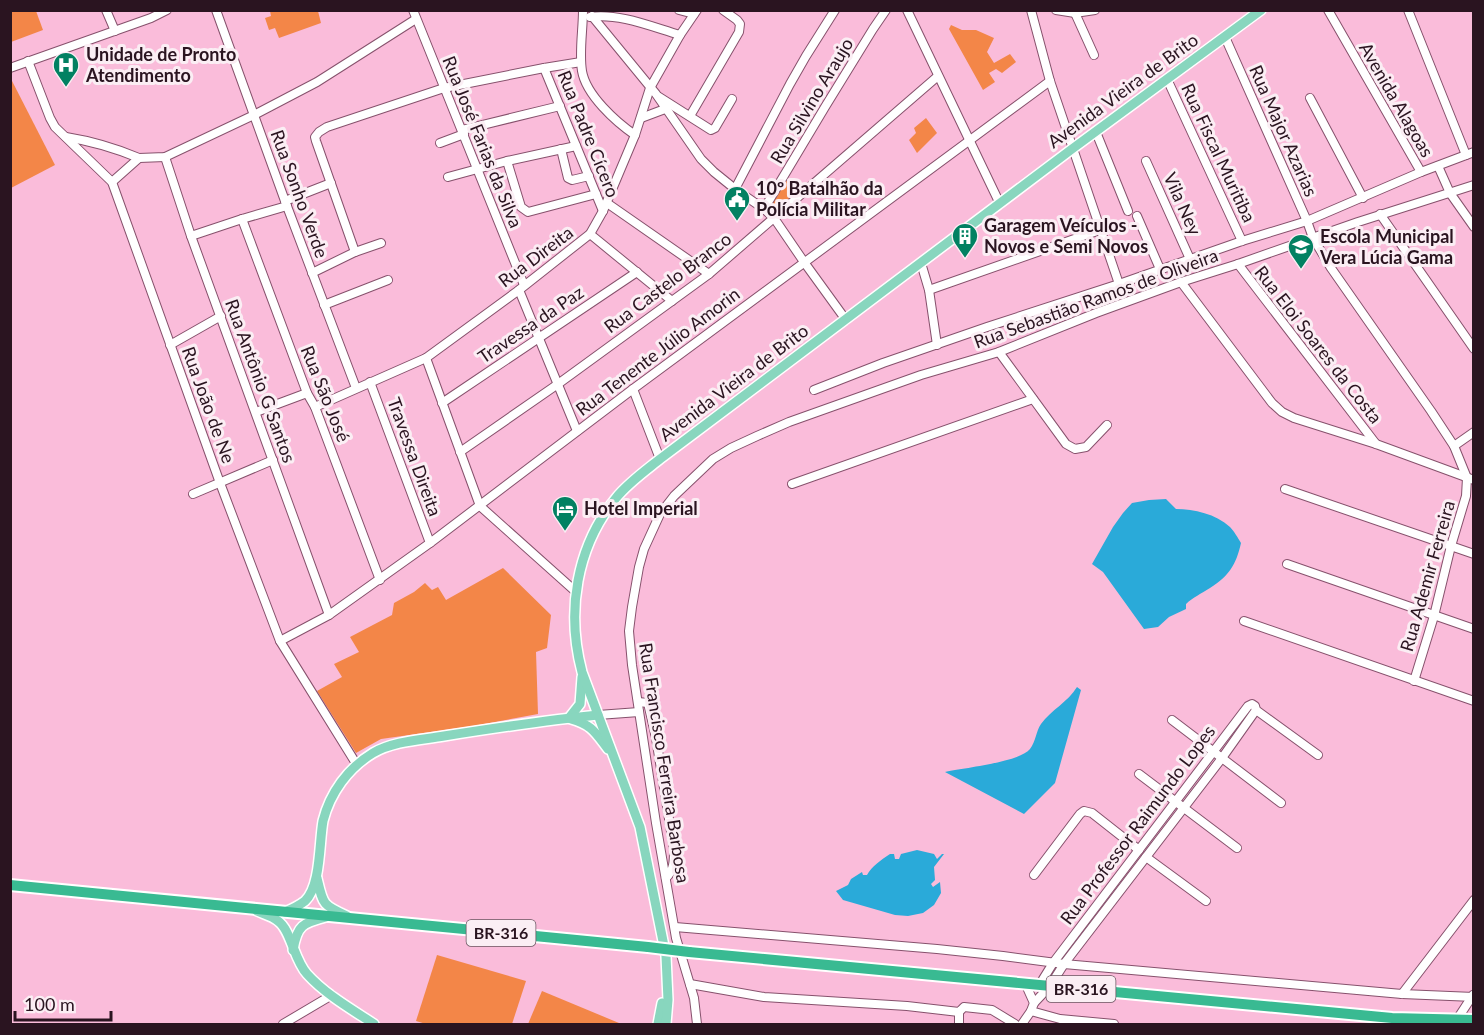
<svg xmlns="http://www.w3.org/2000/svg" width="1484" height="1035" font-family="Lato,sans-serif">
<rect width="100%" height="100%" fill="#fabcda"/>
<g fill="#f38648">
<path d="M11 10 36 11 43 30 11 42Z"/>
<path d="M270 11H318L321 23 279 38 275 28 269 30 265 18 271 16Z"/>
<path d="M951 25 962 30H976L994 38 987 52 994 63 1010 54 1016 62 1002 73 996 69 989 73 995 82 983 90 949 29Z"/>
<path d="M10 77 55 165 11 188H10Z"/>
<path d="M926 118 937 133 917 153 909 140 916 133 914 128Z"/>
<path d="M787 180 800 192 776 213 769 208Z"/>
<path d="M503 568 551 615 547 648 536 652 538 714 473 726 381 739 356 753 317 691 342 677 334 664 359 652 350 637 392 615 394 603 414 592 425 583 432 590 438 587 446 600Z"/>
<path d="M437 955 526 981 512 1024H426L416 1021Z"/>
<path d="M542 991 619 1023 618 1024H528Z"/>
</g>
<g fill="#2aaad9">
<path d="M1166 499 1176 509C1194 509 1216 514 1230 527 1234 531 1238 538 1241 543 1236 565 1229 576 1210 588 1201 594 1193 597 1186 604V609L1169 617 1158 627 1144 629 1103 572 1092 564 1113 527 1123 513 1132 503 1149 500Z"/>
<path d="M1077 687 1081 690 1055 783 1024 814 945 772C963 768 1020 762 1030 749 1036 741 1036 731 1041 724 1051 710 1068 702 1077 687Z"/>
<path d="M917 850 934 854 937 859 942 854H944L934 867 935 880 931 884 933 887 940 882 941 893 934 905 923 913 908 916 895 915 843 900 836 891 848 885 851 879 862 872 863 875H867C872 866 881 860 890 854H894L895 859H899L901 854Z"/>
</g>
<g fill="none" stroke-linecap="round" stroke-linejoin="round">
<g stroke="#86516c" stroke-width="10">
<g id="minor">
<path d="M106 10 115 31"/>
<path d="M216 10 285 201 356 388"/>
<path d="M413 10 524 285"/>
<path d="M583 10C583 30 579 52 582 71 586 95 616 122 635 135"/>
<path d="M679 10 694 14"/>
<path d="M907 10 1000 204"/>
<path d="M1031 10 1050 81 1119 284"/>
<path d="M1056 10 1075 13 1095 10"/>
<path d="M1328 10 1421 172"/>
<path d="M1408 10 1466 155"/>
<path d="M1075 13 1094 55"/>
<path d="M592 16 656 94 701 159 714 172 735 189 764 209 774 218 804 262 846 320"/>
<path d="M590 17C620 13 652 27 680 35"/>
<path d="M1225 37 1307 221 1313 238 1331 268 1431 411 1454 446 1467 478 1466 496 1451 546 1434 616 1414 681"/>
<path d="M28 61 50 118 55 127 112 182 220 483 280 641 357 765"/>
<path d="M10 68 151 18 167 10"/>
<path d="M544 68 603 211"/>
<path d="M1167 79 1242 241"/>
<path d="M659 97 711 130 715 128 732 99"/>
<path d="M1310 98 1363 198"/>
<path d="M690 116 739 32 740 24 737 20 723 10"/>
<path d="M641 118 665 109"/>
<path d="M462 130 560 106"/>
<path d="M1096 132 1128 211"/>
<path d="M66 137C91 141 115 148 139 158"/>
<path d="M440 143 464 134"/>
<path d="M561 149 568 178 572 180 589 176"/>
<path d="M165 157 191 236 329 615"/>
<path d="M507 161 521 207 528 212 596 194"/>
<path d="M1146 161 1190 259"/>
<path d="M1438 166 1450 193 1474 227"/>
<path d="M448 177 507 161 576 146"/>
<path d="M112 182 139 158 165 157 254 115 317 82 416 19"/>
<path d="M735 189 790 84 806 56 835 10"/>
<path d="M285 201 331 183"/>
<path d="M607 203 709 274"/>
<path d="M764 209 825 107 873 29 886 10"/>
<path d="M1380 214 1474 349"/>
<path d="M1137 216 1160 269"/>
<path d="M242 219 307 393 315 407 380 580"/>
<path d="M590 234 672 301"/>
<path d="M191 236 242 219 287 206"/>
<path d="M355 252 316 141 315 137 319 132 327 127 444 88 544 68 581 62"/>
<path d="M921 263 929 290 937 345"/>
<path d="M1238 264 1376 444"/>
<path d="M312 273 355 252 381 243"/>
<path d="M1181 282 1272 403 1282 412 1294 418 1376 444 1474 480"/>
<path d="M519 290 577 431"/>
<path d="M929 290 1100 230"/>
<path d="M324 305 388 280"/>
<path d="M170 345 221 316"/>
<path d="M999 352 1066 444 1075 449 1086 447 1107 425"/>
<path d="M426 358 480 506 575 591"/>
<path d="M370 382 430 543"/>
<path d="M633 389 660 459"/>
<path d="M814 390 883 363 987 327 1119 284 1242 241 1307 221 1421 172 1474 152"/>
<path d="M442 403 637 272"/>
<path d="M315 407 426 358 519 290 590 234 603 211 635 135 650 88 680 35 697 10"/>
<path d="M256 412 307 393"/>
<path d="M1454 446 1474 432"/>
<path d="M460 452 558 384 709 274 938 76"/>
<path d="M792 484 1033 399"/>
<path d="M1285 489 1474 554"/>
<path d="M193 494 273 460"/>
<path d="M1287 564 1474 629"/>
<path d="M1244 621 1474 701"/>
<path d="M280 641 329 615 430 543 633 389 1050 81"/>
<path d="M638 702 648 703 656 738 674 850C674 861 674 870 666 878"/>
<path d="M598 715 639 712"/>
<path d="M1172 720 1281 803"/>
<path d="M1139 774 1237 848"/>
<path d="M1146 857 1206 901"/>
<path d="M1034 875 1080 814 1084 811 1092 813 1139 850"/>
<path d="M675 927 937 949 1003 956 1064 964 1402 994 1474 997"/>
<path d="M690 984 764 997 907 1006 959 1012 964 1007 992 1010 1015 1024"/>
<path d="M1040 984 1053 963 1248 706 1252 704 1255 706 1256 710 1318 755"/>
<path d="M1402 994 1474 900"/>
<path d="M1034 1003 1050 986 1064 964 1222 758 1256 710"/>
<path d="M1031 1011 1060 1019 1114 1024"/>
<path d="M959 1012V1024"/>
<path d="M1456 1021 1473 995"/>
<path d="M283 1024 332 995"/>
<path d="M697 1024 694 998 676 938 656 823 632 665 629 631 632 607 639 567 644 549 660 514 674 496 713 459 731 448 757 436 789 422 921 375 999 352 1096 313 1181 282 1238 264 1358 222 1474 185"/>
<path d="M1022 1024 1031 1011 1034 1003 1025 983"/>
</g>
</g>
<g stroke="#fff" stroke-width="12">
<g id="major">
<path d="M569 718 580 704 582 677"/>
<path d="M571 719C592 725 595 732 608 749"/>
<path d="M317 878C323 904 322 905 347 916"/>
<path d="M257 911C263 914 272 916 278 921 291 930 294 960 307 974 325 994 351 1009 374 1024"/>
<path d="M285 912C292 909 300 905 305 901 321 886 319 843 323 821 330 793 348 768 373 753 394 741 421 740 444 736 495 728 547 720 598 715"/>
<path d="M293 950C297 925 303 923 326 917"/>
<path d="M658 1024 662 1003"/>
<path d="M666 1024 668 1000 666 956 640 827 582 672C566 612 576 547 616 498 628 483 645 471 660 459L1072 149 1261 10"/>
</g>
</g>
<g stroke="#fff" stroke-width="14">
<g id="highway">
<path d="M10 885 648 947"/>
<path d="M689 952 1392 1018 1474 1020"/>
</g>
</g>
<use href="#minor" stroke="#fff" stroke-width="8"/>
<use href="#major" stroke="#88d6be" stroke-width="9"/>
<use href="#highway" stroke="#39ba92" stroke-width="10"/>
<g stroke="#fff" stroke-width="14" stroke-linecap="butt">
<path id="highway-bridge" d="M648 947 689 952"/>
</g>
<use href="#highway-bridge" stroke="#39ba92" stroke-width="10"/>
</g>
<defs>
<g id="hospital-pin" transform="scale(1.35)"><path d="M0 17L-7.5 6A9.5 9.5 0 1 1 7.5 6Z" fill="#028162" stroke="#fbeef4"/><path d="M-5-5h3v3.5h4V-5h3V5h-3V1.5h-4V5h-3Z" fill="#fff"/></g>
<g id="civic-pin" transform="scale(1.35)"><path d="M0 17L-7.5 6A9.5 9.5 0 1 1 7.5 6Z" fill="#028162" stroke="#fbeef4"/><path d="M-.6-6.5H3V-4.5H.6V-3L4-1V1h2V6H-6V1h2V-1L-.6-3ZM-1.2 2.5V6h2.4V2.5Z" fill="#fff"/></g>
<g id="building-pin" transform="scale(1.35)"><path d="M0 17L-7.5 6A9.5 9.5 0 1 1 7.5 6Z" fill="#028162" stroke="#fbeef4"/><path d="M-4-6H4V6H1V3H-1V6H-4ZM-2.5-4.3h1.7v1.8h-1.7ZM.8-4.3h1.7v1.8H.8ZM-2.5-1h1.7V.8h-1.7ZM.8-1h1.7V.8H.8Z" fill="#fff"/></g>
<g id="school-pin" transform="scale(1.35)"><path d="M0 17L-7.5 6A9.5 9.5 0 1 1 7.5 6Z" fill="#028162" stroke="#fbeef4"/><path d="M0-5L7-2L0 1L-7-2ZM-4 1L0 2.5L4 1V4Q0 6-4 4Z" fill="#fff"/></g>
<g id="hotel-pin" transform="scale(1.35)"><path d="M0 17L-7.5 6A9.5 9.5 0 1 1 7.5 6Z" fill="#028162" stroke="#fbeef4"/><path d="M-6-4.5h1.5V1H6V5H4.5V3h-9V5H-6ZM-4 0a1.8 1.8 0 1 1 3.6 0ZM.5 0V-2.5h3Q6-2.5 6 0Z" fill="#fff"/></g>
</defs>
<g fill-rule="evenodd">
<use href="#hospital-pin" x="66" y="65"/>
<use href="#civic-pin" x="737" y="199"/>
<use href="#building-pin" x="965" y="236"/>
<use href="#school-pin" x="1301" y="247"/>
<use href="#hotel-pin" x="565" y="509"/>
</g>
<g text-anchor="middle" stroke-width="6" stroke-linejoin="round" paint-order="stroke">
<g fill="#fbeef4" stroke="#695560" stroke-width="1.5">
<rect x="466.5" y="920" width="69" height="26" rx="4.5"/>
<rect x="1046.5" y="976" width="69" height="26" rx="4.5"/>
</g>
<g font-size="16" font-weight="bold" fill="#2a1420">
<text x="501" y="939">BR-316</text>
<text x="1081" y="995">BR-316</text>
</g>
<g font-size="18" font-weight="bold" fill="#2a1420" stroke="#fbeef4" text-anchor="start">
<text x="86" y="61">Unidade de Pronto<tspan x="86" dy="21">Atendimento</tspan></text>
<text x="756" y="195">10º Batalhão da<tspan x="756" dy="21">Polícia Militar</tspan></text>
<text x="984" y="232">Garagem Veículos -<tspan x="984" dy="21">Novos e Semi Novos</tspan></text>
<text x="1320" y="243">Escola Municipal<tspan x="1320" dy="21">Vera Lúcia Gama</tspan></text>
<text x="584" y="515">Hotel Imperial</text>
</g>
<g font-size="18" fill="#2a1420" stroke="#fbeef4">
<text transform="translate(1123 91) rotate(-36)" y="6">Avenida Vieira de Brito</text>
<text transform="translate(1396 100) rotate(60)" y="6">Avenida Alagoas</text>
<text transform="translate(812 101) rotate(-59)" y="6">Rua Silvino Araujo</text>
<text transform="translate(1283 131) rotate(66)" y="6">Rua Major Azarias</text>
<text transform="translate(588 134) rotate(68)" y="6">Rua Padre Cícero</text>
<text transform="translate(482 142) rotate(68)" y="6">Rua José Farias da Silva</text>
<text transform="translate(1218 153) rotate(65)" y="6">Rua Fiscal Muritiba</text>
<text transform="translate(299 194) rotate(70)" y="6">Rua Sonho Verde</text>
<text transform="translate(1182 204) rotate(66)" y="6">Vila Ney</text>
<text transform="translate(536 257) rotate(-37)" y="6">Rua Direita</text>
<text transform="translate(668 283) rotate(-37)" y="6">Rua Castelo Branco</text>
<text transform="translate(1096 299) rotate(-20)" y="6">Rua Sebastião Ramos de Oliveira</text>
<text transform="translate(531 325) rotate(-34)" y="6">Travessa da Paz</text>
<text transform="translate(1318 345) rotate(52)" y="6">Rua Eloi Soares da Costa</text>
<text transform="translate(658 352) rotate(-37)" y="6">Rua Tenente Júlio Amorin</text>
<text transform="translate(260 381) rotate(70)" y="6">Rua Antônio G Santos</text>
<text transform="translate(734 383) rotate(-37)" y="6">Avenida Vieira de Brito</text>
<text transform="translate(325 394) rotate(68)" y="6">Rua São José</text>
<text transform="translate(208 405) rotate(70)" y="6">Rua João de Ne</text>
<text transform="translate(414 457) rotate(70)" y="6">Travessa Direita</text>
<text transform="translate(1428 576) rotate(-74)" y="6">Rua Ademir Ferreira</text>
<text transform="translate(664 763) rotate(81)" y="6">Rua Francisco Ferreira Barbosa</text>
<text transform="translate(1138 825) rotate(-53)" y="6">Rua Professor Raimundo Lopes</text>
</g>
</g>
<rect width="1484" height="1035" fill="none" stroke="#2a1420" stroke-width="24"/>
<path d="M15 1011v9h96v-9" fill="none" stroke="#2a1420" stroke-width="3"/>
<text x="24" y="1011" font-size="18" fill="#2a1420" stroke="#fbeef4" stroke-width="4.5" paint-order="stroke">100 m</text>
</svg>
